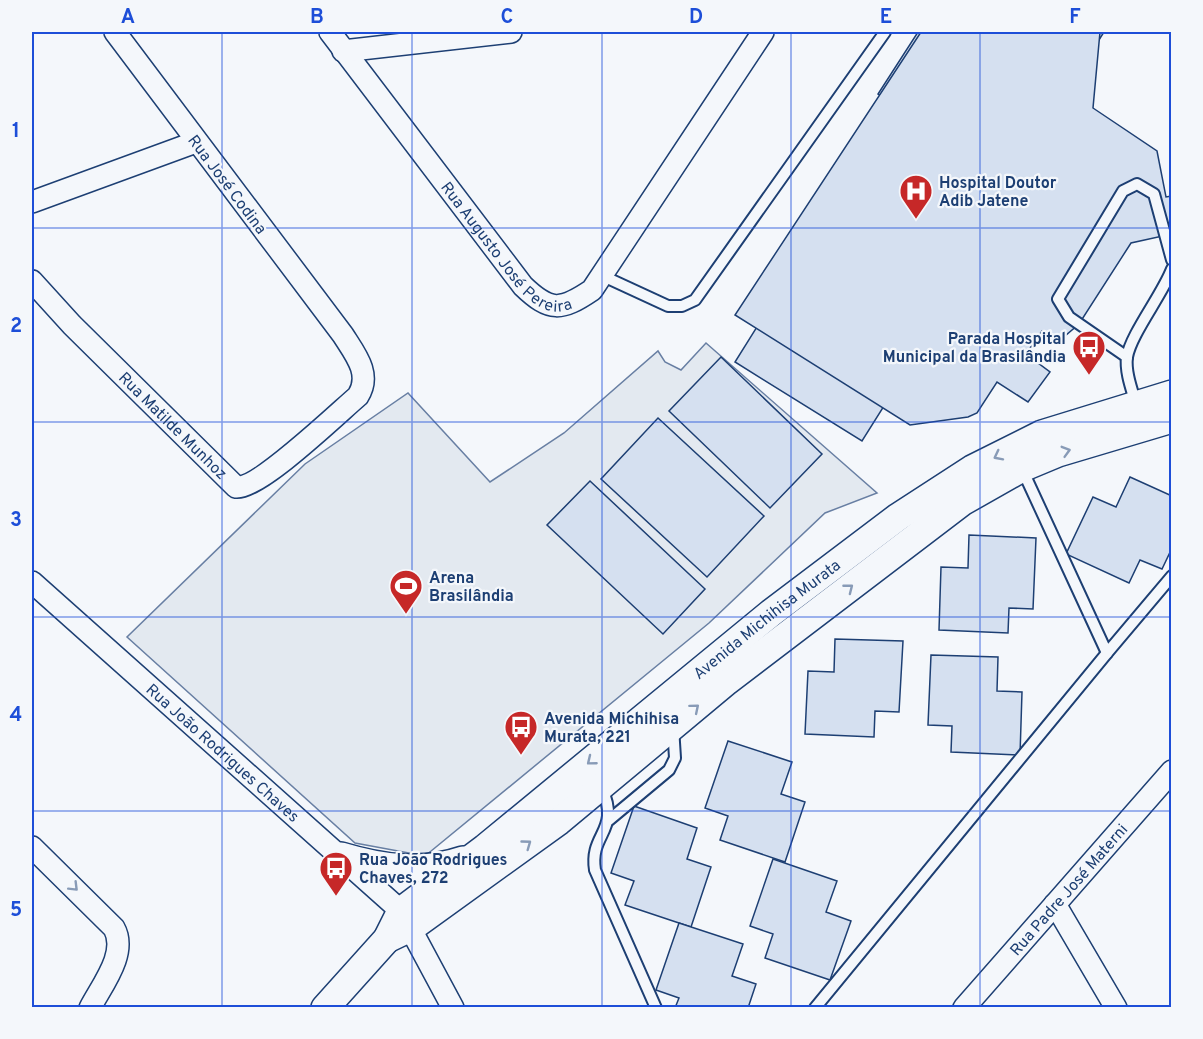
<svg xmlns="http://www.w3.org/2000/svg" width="1203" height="1039" font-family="Overpass,sans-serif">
<rect width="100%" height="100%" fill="#f4f7fb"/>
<path fill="#e3e9f0" stroke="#687fa3" stroke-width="1.5" d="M706 343 877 493 825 513 709 623 425 856 355 843 127 637 305 464 408 393 490 482 564 433 658 351 665 362 681 370Z"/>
<g fill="#d5e0f0" stroke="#1d3f73" stroke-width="1.5">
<path d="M918 32H1104L1005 189 1016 196 862 441 735 362 896 105 878 94Z"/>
<path d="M921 32H1100L1093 108 1157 151 1166 197 1172 196V234L1131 243 1079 324 1059 341 1042 331 1026 354 1050 372 1028 402 997 382 977 413 968 417 910 425 735 315Z"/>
<path d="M721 357 822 454 770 508 669 411Z"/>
<path d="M658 418 764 516 707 577 601 479Z"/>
<path d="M1130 477 1172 496V548L1162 569 1140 560 1129 583 1066 554 1093 497 1116 507Z"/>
<path d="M590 481 705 589 663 634 547 525Z"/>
<path d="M969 535 1036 538 1033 609 1009 608 1008 633 939 630 941 567 968 568Z"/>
<path d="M835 639 903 641 899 712 875 711 874 737 805 734 808 671 834 672Z"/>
<path d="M931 655 998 657 997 691 1022 692 1020 755 951 752 952 726 928 725Z"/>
<path d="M728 741 792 762 781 794 805 802 785 862 720 840 728 816 705 808Z"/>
<path d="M634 806 697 828 687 859 711 867 691 927 625 905 634 881 611 873Z"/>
<path d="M773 859 837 881 826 912 851 921 830 980 765 958 773 934 750 926Z"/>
<path d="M679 923 743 944 732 976 756 984 748 1008H675L679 998 656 990Z"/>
</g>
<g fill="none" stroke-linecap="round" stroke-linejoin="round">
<g stroke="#1d3f73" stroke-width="14">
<g id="service">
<path d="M603 276 668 306H682L695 300 885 32"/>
<path d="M1127 357 1069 317 1058 299 1123 191 1137 184 1154 194 1172 260"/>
<path d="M1136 404C1132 390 1125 372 1127 357 1131 334 1162 295 1172 269"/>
<path d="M1022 469 1107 653 1172 576"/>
<path d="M601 786C622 832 589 832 595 870L656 1008"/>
<path d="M609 820 669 770 675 758 673 727"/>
<path d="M815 1008 1107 653"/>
</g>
</g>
<g stroke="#1d3f73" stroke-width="24">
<g id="minor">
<path id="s1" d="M330 32 523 286C550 312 561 311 592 290L763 32"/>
<path d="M343 51 511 32"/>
<path d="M32 202 196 142"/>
<path id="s2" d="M32 281 72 325 236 487C258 490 337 414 358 396 372 374 355 354 343 335L115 32"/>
<path id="s3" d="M32 582 401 911 453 1008"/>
<path d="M32 847 114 928C128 953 102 985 90 1008"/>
<path d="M1055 904 1116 1008"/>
<path id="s4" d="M964 1008 1172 771"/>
</g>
</g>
<g stroke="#1d3f73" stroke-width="30">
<g id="tertiary">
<path d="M341 856C381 868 422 874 463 860"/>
<path d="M387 939 412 927 559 821 727 681 962 502 1022 468 1058 453 1172 419"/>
<path id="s5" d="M325 1008 387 939 401 911 485 848 771 613 898 517 972 469 1042 434 1172 394"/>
</g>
</g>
<use href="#service" stroke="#f4f7fb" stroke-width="10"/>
<use href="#minor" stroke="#f4f7fb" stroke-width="21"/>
<use href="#tertiary" stroke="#f4f7fb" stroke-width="27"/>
</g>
<defs><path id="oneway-chevron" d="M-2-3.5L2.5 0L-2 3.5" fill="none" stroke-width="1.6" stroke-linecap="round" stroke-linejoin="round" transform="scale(1.5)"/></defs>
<g stroke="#889bb7">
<use href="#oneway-chevron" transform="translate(1066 451) rotate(-16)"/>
<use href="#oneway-chevron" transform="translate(998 456) rotate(153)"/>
<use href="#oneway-chevron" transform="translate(849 588) rotate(-38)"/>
<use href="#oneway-chevron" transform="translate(695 708) rotate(-40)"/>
<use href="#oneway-chevron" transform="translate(591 761) rotate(141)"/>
<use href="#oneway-chevron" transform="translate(527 844) rotate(-36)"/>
<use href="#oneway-chevron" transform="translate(74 887) rotate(45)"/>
</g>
<path fill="none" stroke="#1d4ed8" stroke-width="1.5" stroke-opacity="0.55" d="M222 32V1008M412 32V1008M602 32V1008M791 32V1008M980 32V1008M32 228H1172M32 422H1172M32 617H1172M32 811H1172"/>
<defs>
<g id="hospital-pin" transform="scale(1.725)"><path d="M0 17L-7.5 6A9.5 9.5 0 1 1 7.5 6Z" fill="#c62828" stroke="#f4f7fb"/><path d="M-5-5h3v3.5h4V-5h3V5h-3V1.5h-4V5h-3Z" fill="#fff"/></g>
<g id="bus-pin" transform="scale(1.725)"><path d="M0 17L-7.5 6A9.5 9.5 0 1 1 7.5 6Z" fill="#c62828" stroke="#f4f7fb"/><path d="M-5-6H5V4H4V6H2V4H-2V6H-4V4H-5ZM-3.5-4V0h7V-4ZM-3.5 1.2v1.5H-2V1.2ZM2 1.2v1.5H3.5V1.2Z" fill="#fff"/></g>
<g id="stadium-pin" transform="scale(1.725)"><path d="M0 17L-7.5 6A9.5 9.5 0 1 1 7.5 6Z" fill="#c62828" stroke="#f4f7fb"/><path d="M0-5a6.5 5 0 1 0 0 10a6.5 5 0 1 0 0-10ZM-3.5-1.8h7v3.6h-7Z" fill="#fff"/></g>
</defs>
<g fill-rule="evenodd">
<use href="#hospital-pin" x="916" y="191"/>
<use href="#bus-pin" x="1089" y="347"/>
<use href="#stadium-pin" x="406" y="586"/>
<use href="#bus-pin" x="521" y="727"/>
<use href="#bus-pin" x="336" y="868"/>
</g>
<g text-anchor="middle" stroke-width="4.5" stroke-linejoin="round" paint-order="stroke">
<g font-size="16" font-weight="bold" fill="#1d3f73" stroke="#f4f7fb" text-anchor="start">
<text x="939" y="188">Hospital Doutor<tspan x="939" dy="18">Adib Jatene</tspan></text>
<text x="1066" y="344" text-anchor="end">Parada Hospital<tspan x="1066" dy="18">Municipal da Brasilândia</tspan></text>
<text x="429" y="583">Arena<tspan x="429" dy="18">Brasilândia</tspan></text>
<text x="544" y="724">Avenida Michihisa<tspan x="544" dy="18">Murata, 221</tspan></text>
<text x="359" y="865">Rua João Rodrigues<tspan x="359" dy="18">Chaves, 272</tspan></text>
</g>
<g font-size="16" fill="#1d3f73" stroke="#f4f7fb">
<text transform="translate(228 184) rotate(53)" y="6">Rua José Codina</text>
<text dy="6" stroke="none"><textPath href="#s1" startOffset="282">Rua Augusto José Pereira</textPath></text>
<text dy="6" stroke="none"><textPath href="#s2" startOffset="202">Rua Matilde Munhoz</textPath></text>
<text dy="6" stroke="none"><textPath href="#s5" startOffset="592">Avenida Michihisa Murata</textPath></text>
<text dy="6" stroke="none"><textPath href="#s3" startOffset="256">Rua João Rodrigues Chaves</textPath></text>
<text dy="6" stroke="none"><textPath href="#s4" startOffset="158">Rua Padre José Materni</textPath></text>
</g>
</g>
<rect width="1203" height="1039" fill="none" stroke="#f4f7fb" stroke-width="66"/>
<rect x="33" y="33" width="1137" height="973" fill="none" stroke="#1d4ed8" stroke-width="2"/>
<g font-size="20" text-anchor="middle" font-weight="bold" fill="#1d4ed8">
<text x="128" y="23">A</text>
<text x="317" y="23">B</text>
<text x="507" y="23">C</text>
<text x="696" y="23">D</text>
<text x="886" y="23">E</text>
<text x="1075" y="23">F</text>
<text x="16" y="137">1</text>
<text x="16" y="332">2</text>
<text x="16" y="526">3</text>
<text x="16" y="721">4</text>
<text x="16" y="916">5</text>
</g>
</svg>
